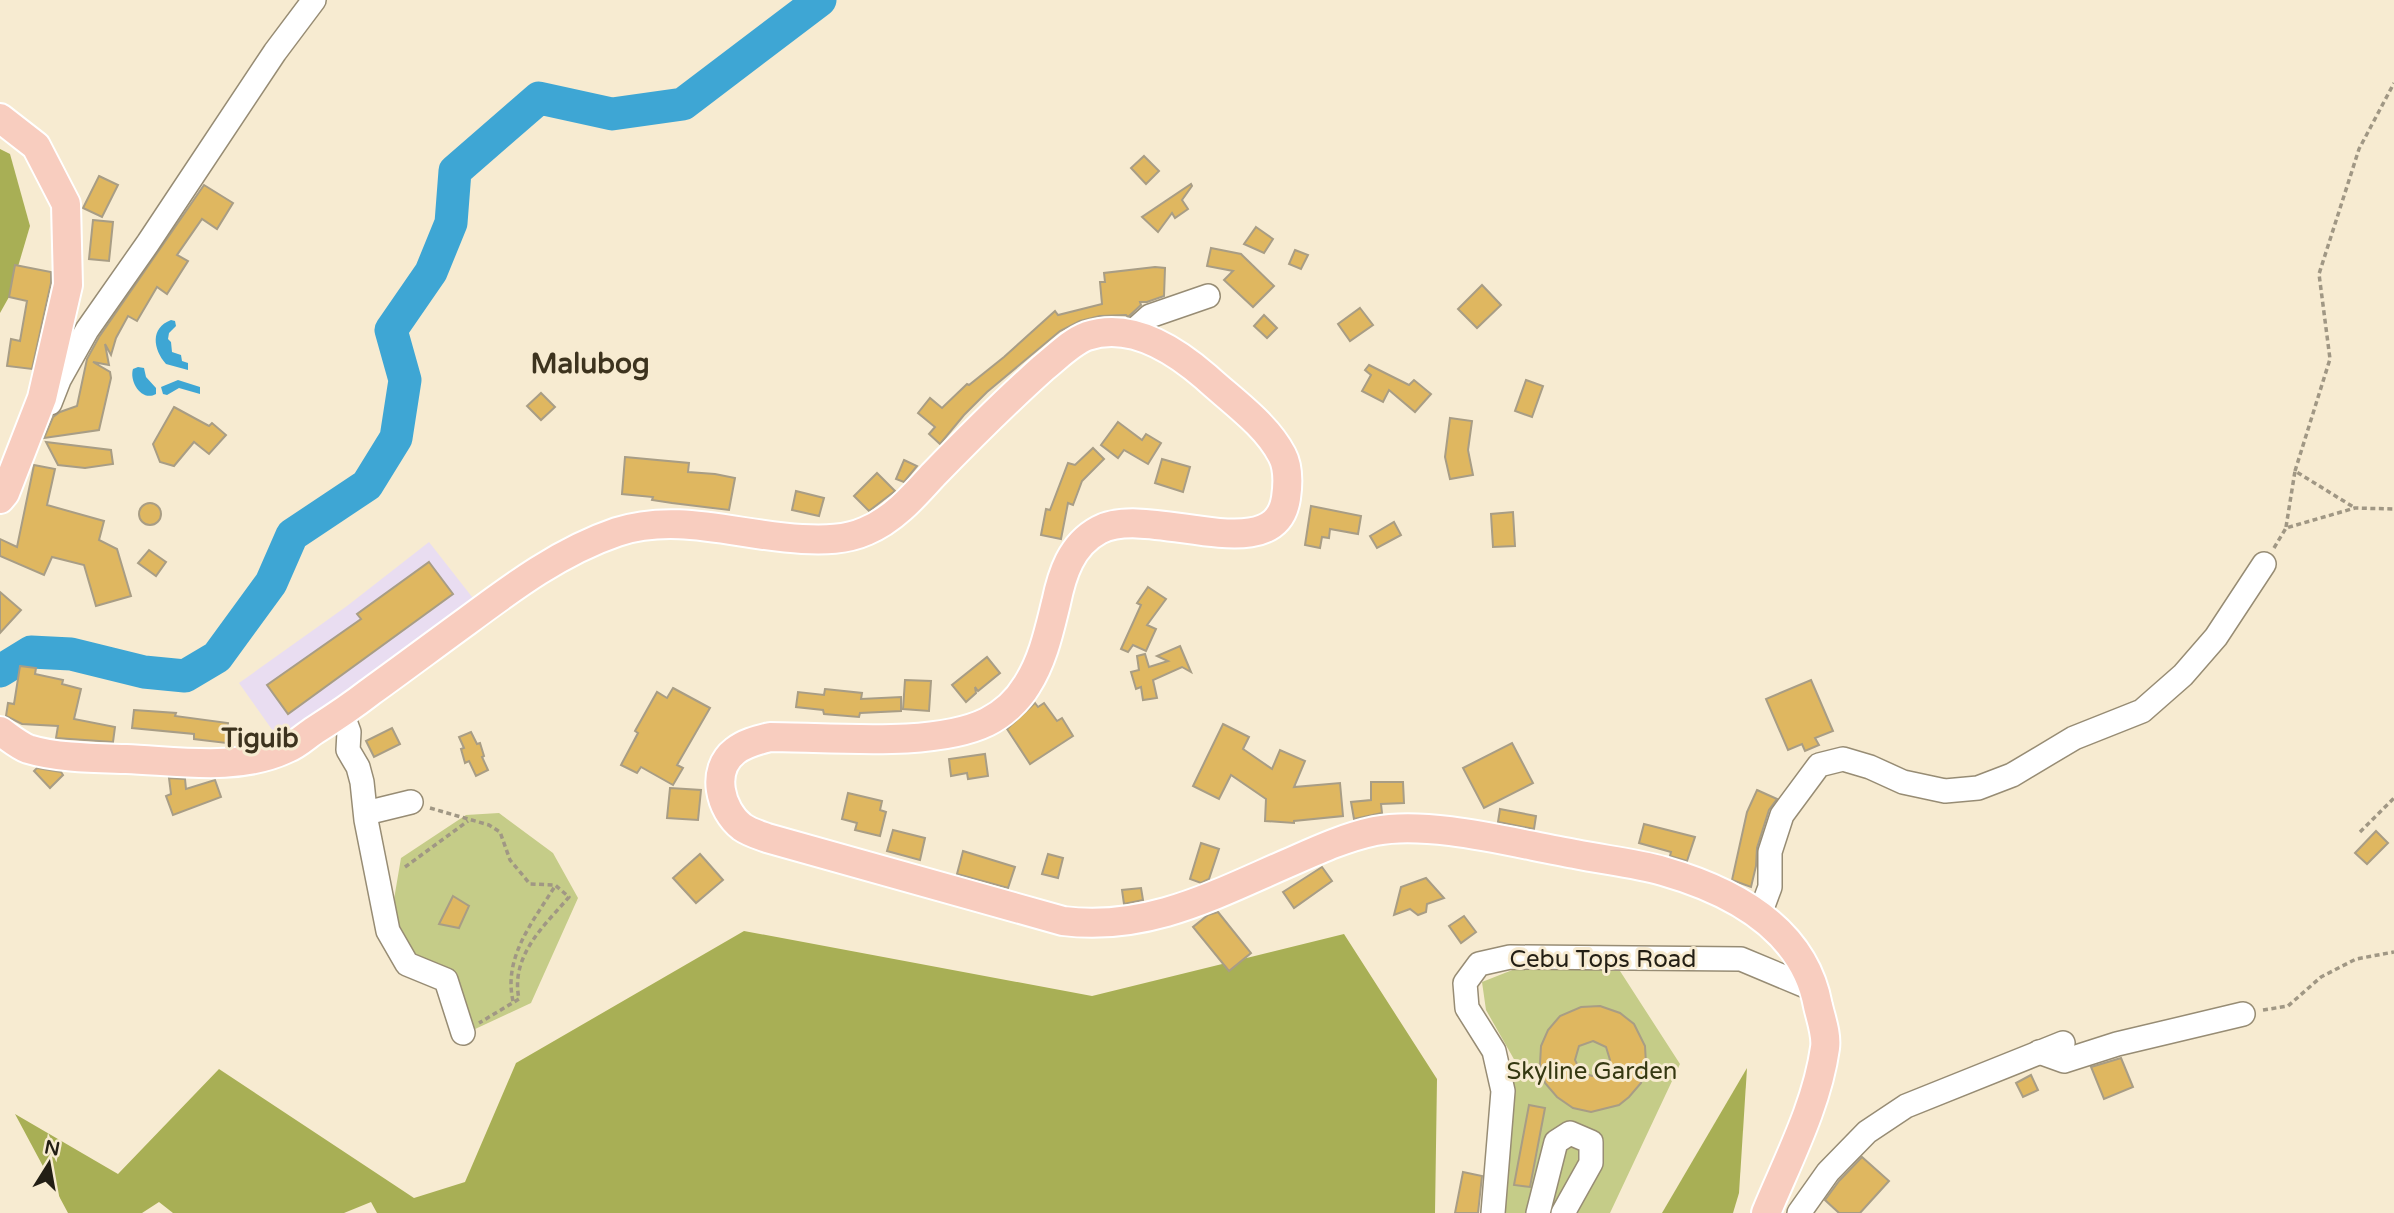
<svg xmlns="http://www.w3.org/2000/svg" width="2394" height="1213" font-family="'Varela Round',sans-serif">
<rect width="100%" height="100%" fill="#f7ebd1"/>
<path fill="#e9ddf1" d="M429 542 476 602 278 738 239 683 347 606Z"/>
<g fill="#c5cc88">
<path d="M499 813 553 853 578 898 531 1003 473 1030 448 971 413 963 392 911 401 858 466 815Z"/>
<path d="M1525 965 1620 971 1680 1064 1610 1213H1498L1515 1061 1486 1010 1482 982Z"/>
</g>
<g fill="#a8af55">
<path d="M0 149 10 154 30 226 9 297 0 313Z"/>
<path d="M744 931 1092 996 1344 934 1437 1079 1435 1213H377L371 1202 344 1213H173L159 1202 142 1213H68L15 1114 118 1174 219 1069 414 1198 465 1182 516 1063Z"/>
<path d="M1747 1068 1739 1193 1733 1213H1662Z"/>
</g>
<g fill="#3ea6d4">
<path d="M171 320 175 321 176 326 169 333 168 339 171 342 172 352 181 355 182 361 188 363V370L166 364C153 349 150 328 171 320Z"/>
<path d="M138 367 144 368 146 377 156 388V394C142 402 129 382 133 369Z"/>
<path d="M178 380 200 387V394L179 388 167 395 163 394 161 387Z"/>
</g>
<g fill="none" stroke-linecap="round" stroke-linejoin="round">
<path stroke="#3ea6d4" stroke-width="33" d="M0 671 31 652 71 654 144 672 185 676 217 657 271 583 292 535 367 485 396 438 405 380 391 330 431 272 451 223 455 171 539 98 612 114 683 104 820 0"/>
</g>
<g fill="#dfb760" stroke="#a89d85" stroke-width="2" fill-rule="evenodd">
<path d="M1144 156 1159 171 1146 184 1131 168Z"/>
<path d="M99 176 118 185 102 217 83 208Z"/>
<path d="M1191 184 1192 186 1182 200 1188 209 1175 218 1172 213 1158 232 1142 217Z"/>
<path d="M204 185 233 203 217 229 202 219 177 255 188 261 167 294 157 287 137 321 128 316 116 338 111 355 105 344 109 365 93 362 110 372 111 378 99 430 44 438 53 417 60 412 77 406 87 359 99 337Z"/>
<path d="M93 220 113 222 109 261 89 259Z"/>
<path d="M1256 227 1273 239 1264 253 1244 244Z"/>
<path d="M1211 248 1241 254 1274 286 1253 307 1224 280 1233 271 1207 266Z"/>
<path d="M1295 250 1308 255 1301 269 1289 264Z"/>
<path d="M15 265 51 272V283L32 369 7 366 11 339 20 341 27 301 9 297Z"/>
<path d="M1155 267 1165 268 1164 296 1147 302H1140L1141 305 1128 317 1126 315 1100 316 1080 321 1060 331 987 392 964 415 940 444 929 434 935 427 918 413 930 398 942 408 967 384 969 385 1004 357 1055 311 1058 315 1102 304 1100 282H1105L1104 273Z"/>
<path d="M1482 285 1501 305 1477 328 1458 309Z"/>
<path d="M1360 308 1373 325 1350 341 1338 324Z"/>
<path d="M1264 315 1277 328 1267 338 1254 326Z"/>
<path d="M1369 365 1409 385 1414 380 1431 394 1415 412 1389 390 1383 402 1362 391 1371 375 1365 370Z"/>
<path d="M1526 380 1543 386 1532 417 1515 411Z"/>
<path d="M541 393 555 407 541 420 527 406Z"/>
<path d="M174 407 209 426 212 423 226 435 209 454 194 442 174 466 160 462 153 444Z"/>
<path d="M1450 418 1472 421 1468 450 1473 475 1450 479 1445 457Z"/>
<path d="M1118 422 1142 440 1146 434 1161 443 1148 464 1124 450 1118 458 1101 445Z"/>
<path d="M46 442 111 450 113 464 85 468 58 465Z"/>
<path d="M1093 448 1104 459 1082 481 1073 505 1068 503 1061 539 1041 535 1046 509 1050 510 1068 463 1075 465Z"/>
<path d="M625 457 689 463 688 472 715 474 735 478 729 510 672 503 652 500 653 497 622 494Z"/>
<path d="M1162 459 1190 467 1183 492 1155 483Z"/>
<path d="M904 460 917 466 904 482 896 479Z"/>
<path d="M34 465 55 469 47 505 104 521 99 540 117 549 131 596 96 606 84 565 52 557 44 575 0 556V539L17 547Z"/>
<path d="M877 473 895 491 869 511 854 496Z"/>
<path d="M796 491 824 498 819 516 792 510Z"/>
<circle cx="150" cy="514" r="11"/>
<path d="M1311 506 1361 516 1358 534 1330 529 1329 538 1322 537 1320 548 1305 545Z"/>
<path d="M1513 512 1515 546 1493 547 1491 514Z"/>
<path d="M1394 522 1401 535 1377 548 1370 536Z"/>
<path d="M149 550 166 562 156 576 138 563Z"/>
<path d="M429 562 453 594 288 714 267 685 361 619 357 614Z"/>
<path d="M1148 587 1166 599 1147 625 1156 629 1146 651 1133 645 1128 652 1121 649 1141 605 1137 603Z"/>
<path d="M0 592 21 610 0 633Z"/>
<path d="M1180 646 1191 672 1182 667 1153 680 1157 698 1143 700 1141 687 1136 689 1131 672 1139 670 1137 656 1145 654 1149 667 1168 661 1157 656Z"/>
<path d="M987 657 1000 673 978 691 975 687 976 693 966 702 952 685Z"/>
<path d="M20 666 36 668 35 674 63 680 62 684 81 689 74 719 115 727 113 742 56 738 58 726 22 724 6 716 8 703 14 704Z"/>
<path d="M905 680 931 681 929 711 903 709Z"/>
<path d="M1811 680 1833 731 1815 738 1819 745 1805 751 1802 744 1788 750 1766 699Z"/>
<path d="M673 688 710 708 677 765 683 768 673 785 641 767 637 773 621 765 638 733 635 731 657 692 667 698Z"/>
<path d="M825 689 862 693 861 699 901 697V711L860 713 859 717 824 714 823 710 796 707 798 692 824 695Z"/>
<path d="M1035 703 1038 707 1044 703 1057 721 1062 718 1073 736 1030 764 1007 729Z"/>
<path d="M134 710 176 713 175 716 228 723 226 743 194 739V734L132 728Z"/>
<path d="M1223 724 1249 737 1243 749 1272 769 1280 750 1305 761 1294 787 1340 783 1343 816 1294 821V823L1265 821 1266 799 1231 775 1219 799 1193 786Z"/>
<path d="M392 728 400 744 374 757 366 741Z"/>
<path d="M471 732 477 744 480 743 484 756 482 757 488 770 476 776 469 761 465 763 461 749 464 748 459 737Z"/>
<path d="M1512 743 1533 783 1484 808 1463 768Z"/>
<path d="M985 754 988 776 968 779 967 773 951 776 949 759Z"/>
<path d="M37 768 61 772 63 775 50 788 34 771Z"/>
<path d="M169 778 185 779 186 789 215 780 221 797 173 815 166 796 171 794Z"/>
<path d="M1371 782H1403L1404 803 1381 804 1382 813 1354 819 1351 802 1371 800Z"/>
<path d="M670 788 701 790 698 820 667 818Z"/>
<path d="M1757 790 1777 799 1769 810 1757 848 1756 866 1751 887 1732 880 1747 812Z"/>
<path d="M848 793 882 801 880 810 886 812 880 836 855 830 857 823 842 819Z"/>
<path d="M1500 809 1536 816 1534 829 1498 822Z"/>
<path d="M1644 824 1695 837 1687 861 1670 856 1671 852 1639 843Z"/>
<path d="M893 830 925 838 920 860 887 851Z"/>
<path d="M2376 831 2388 843 2367 864 2355 853Z"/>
<path d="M1201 843 1219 849 1209 879 1201 883 1190 879Z"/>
<path d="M963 851 1015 867 1008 888 957 874Z"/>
<path d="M700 854 723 880 696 903 673 878Z"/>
<path d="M1048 854 1063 858 1058 878 1042 874Z"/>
<path d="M1322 867 1332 881 1294 908 1283 892Z"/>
<path d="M1426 878 1444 898 1427 904 1426 912 1418 915 1410 909 1394 915 1401 887Z"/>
<path d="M1141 888 1143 900 1124 904 1122 890Z"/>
<path d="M453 896 469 906 459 928 439 924Z"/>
<path d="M1218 912 1251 953 1229 971 1193 927 1208 915Z"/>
<path d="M1464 916 1476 932 1461 943 1449 926Z"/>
<path d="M1600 1006 1620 1013 1634 1024 1645 1046 1646 1064 1641 1083 1629 1097 1619 1105 1591 1112 1573 1108 1557 1097 1545 1083 1540 1064 1541 1046 1548 1030 1560 1016 1581 1007ZM1593 1041 1606 1047 1610 1060 1603 1073 1592 1076 1581 1072 1575 1060 1579 1046Z"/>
<path d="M2121 1058 2133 1087 2104 1099 2091 1067Z"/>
<path d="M2031 1075 2038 1090 2023 1097 2016 1083Z"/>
<path d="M1529 1105 1545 1108 1530 1187 1514 1185Z"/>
<path d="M1862 1157 1889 1181 1860 1213H1839L1825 1200 1839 1181Z"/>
<path d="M1463 1172 1482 1176 1478 1213H1455Z"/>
</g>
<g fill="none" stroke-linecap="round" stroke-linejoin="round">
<g stroke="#978c74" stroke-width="26">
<g id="minor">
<path d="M1130 334 1150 316 1208 296"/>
<path d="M50 403 59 380 87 330 148 243 275 52 314 0"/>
<path d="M342 713 349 732 348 750 358 767 362 782 366 820 388 931 407 964 446 980 463 1033"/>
<path d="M366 813 411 802"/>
<path d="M1760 914 1770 887V852L1782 815 1819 765 1843 759 1870 767 1903 782 1945 791 1978 788 2012 775 2074 738 2142 711 2183 675 2216 637 2264 564"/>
<path d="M2039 1052 2064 1061 2117 1044 2243 1014"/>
<path d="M1493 1213 1503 1091 1494 1051 1467 1008 1465 983 1479 964 1510 957 1741 959 1815 990"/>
<path d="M1538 1213 1556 1142 1570 1133 1591 1142V1163L1563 1213"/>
<path d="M1799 1213 1828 1172 1867 1132 1906 1106 2063 1043"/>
</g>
</g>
<g stroke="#fff" stroke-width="32">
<g id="major">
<path d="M0 118 36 146 66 204 68 285 42 398 5 493 0 499"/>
<path d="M0 731C9 737 18 745 28 749 57 758 95 758 126 759 178 761 239 772 288 748 298 744 307 735 315 730 334 718 352 706 370 692 402 669 434 645 467 621 514 586 561 551 617 532 678 512 740 536 802 539 824 540 846 540 866 531 893 520 914 496 933 475 969 438 1005 402 1043 368 1057 357 1071 342 1087 336 1131 321 1175 350 1206 377 1232 401 1266 424 1282 455 1289 468 1288 484 1286 498 1275 572 1149 503 1099 530 1071 545 1062 574 1056 603 1049 631 1043 660 1027 685 1018 700 1003 714 987 722 934 748 831 737 770 737 758 740 745 743 735 751 710 770 720 810 742 827 749 832 759 835 767 838L1063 921C1149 932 1218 893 1295 860 1322 848 1347 837 1375 831 1431 820 1517 844 1575 854 1604 860 1635 863 1663 871 1733 891 1804 929 1818 1006 1821 1019 1827 1035 1825 1048 1817 1105 1788 1160 1766 1213"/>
</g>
</g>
<g stroke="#a09784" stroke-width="3.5" stroke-dasharray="5 3.5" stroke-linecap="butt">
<path d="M2295 471 2330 359 2319 274 2359 149 2394 83"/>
<path d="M2286 527 2295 471 2355 508"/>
<path d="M2274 548 2286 528 2355 508 2394 509"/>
<path d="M430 808 489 825 500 832 510 860 530 884 555 885 569 897C544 926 510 956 519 999L479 1023"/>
<path d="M2360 832 2394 798"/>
<path d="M405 867 468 821"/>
<path d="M513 1001C503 957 533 922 555 886"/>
<path d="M2263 1010 2288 1006 2321 977 2356 959 2394 952"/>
</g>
<use href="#minor" stroke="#fff" stroke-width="23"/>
<use href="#major" stroke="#f8cdbf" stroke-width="28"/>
</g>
<g text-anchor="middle" stroke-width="6" stroke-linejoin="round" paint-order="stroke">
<g font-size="24" fill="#221e14" stroke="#f7ebd1">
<text x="1603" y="967">Cebu Tops Road</text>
</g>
<g font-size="24" fill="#353811" stroke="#f7ebd1">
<text x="1592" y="1079">Skyline Garden</text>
</g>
<g font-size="26" font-weight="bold" fill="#3d331e" stroke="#f7ebd1">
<text x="260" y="747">Tiguib</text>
</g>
<g font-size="28" font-weight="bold" fill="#3d331e" stroke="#f7ebd1">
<text x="590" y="373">Malubog</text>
</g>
</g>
<g transform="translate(49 1164) rotate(11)" stroke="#f7ebd1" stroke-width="5" paint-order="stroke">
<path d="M0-5L12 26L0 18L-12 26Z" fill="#221e14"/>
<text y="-10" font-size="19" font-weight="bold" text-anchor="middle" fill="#221e14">N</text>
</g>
</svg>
